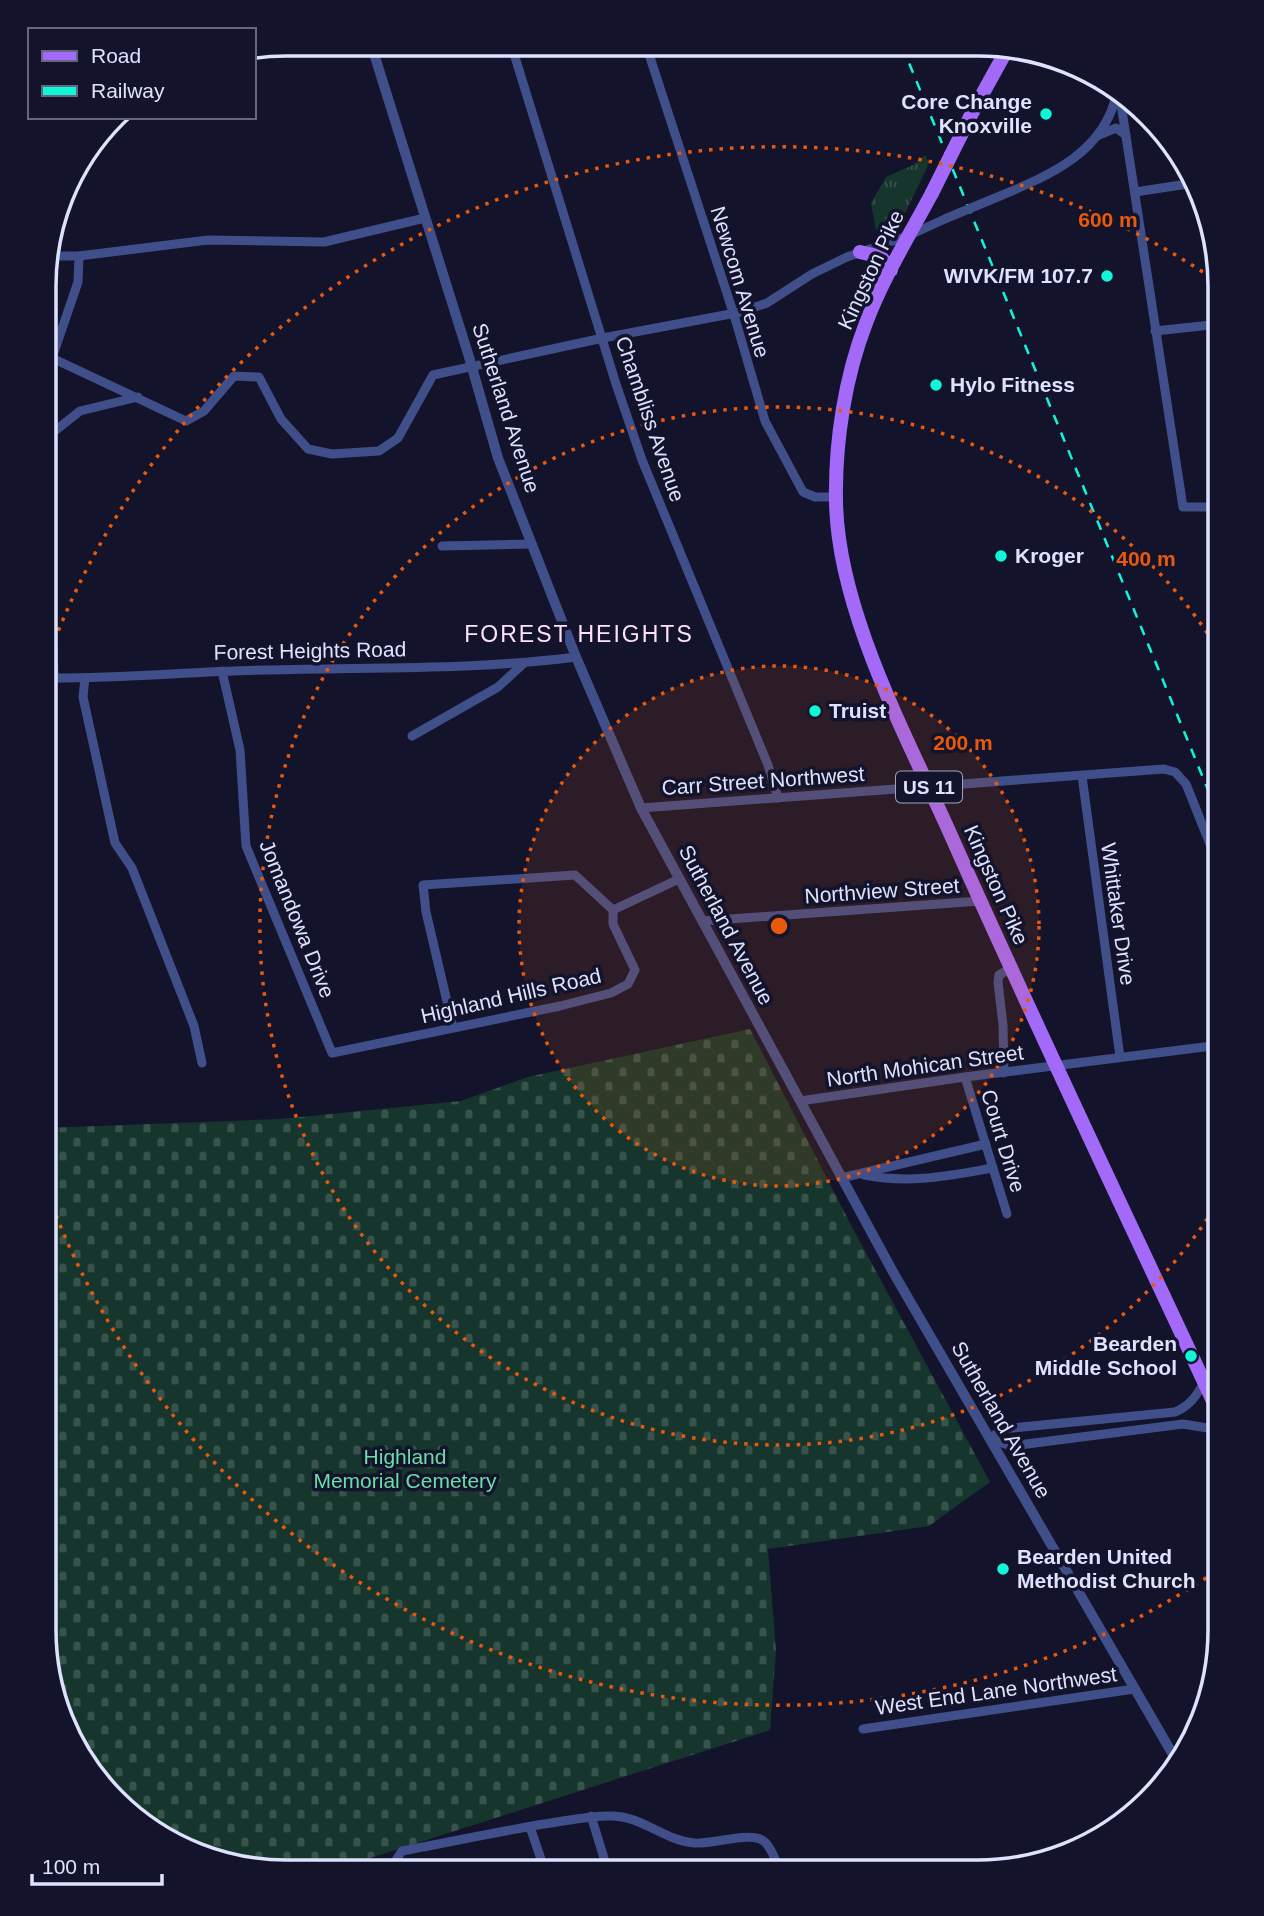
<svg xmlns="http://www.w3.org/2000/svg" width="1264" height="1916" font-family="Helvetica,sans-serif">
<defs>
<pattern id="cemetery-stones" width="16" height="16" patternUnits="userSpaceOnUse" patternTransform="scale(1.75)"><rect width="16" height="16" fill="#16362d"/><path d="M2 7V4a2 2 0 0 1 4 0v3zM10 15v-3a2 2 0 0 1 4 0v3z" fill="#37534c"/></pattern>
<pattern id="park-tufts" width="24" height="20" patternUnits="userSpaceOnUse" patternTransform="scale(1.75)"><rect width="24" height="20" fill="#16362d"/><path d="M3 7l-1-3M5 7V3M7 7l1-3M15 17l-1-3M17 17v-4M19 17l1-3" fill="none" stroke="#37534c"/></pattern>
</defs>
<rect width="100%" height="100%" fill="#13142c"/>
<path fill="url(#cemetery-stones)" d="M750 1029 852 1227 990 1482 929 1526 768 1549 776 1651 770 1730 333 1870H255L139 1822 62 1723 44 1630 45 1128 281 1119 461 1101 528 1077Z"/>
<path fill="url(#park-tufts)" d="M925 155 929 163 901 222 890 229 889 225 876 230 871 203 886 177 913 165Z"/>
<g fill="none" stroke-linecap="round" stroke-linejoin="round">
<g stroke="#404e89" stroke-width="9">
<path d="M511 44 616 384 642 460 768 765 778 798"/>
<path d="M646 45 734 315 765 421 803 492 815 497H836"/>
<path d="M1119 91 1183 507H1220"/>
<path d="M1099 135 1116 128 1126 135"/>
<path d="M1135 192 1194 183"/>
<path d="M988 201C1042 178 1104 157 1117 92"/>
<path d="M46 256H79L208 240 324 242 425 218"/>
<path d="M1155 331 1220 324"/>
<path d="M46 358H52L186 421 204 411 234 376 259 377 281 419 308 449 332 454 379 451 398 438 433 375 603 338 741 312 767 303 812 274 847 257 910 235 947 218"/>
<path d="M52 358 78 282 79 256"/>
<path d="M46 450 51 434 80 411 138 397"/>
<path d="M45 515 51 567 54 678"/>
<path d="M442 546 532 544"/>
<path d="M222 671 240 750 246 846 332 1053 560 1006 611 993 628 984 635 970 613 924V910"/>
<path d="M45 678C120 679 194 671 268 670 371 667 474 670 576 657"/>
<path d="M85 678 83 697 115 843 132 868 194 1026 202 1063"/>
<path d="M412 736 498 687 523 664"/>
<path d="M1082 776 1120 1057"/>
<path d="M641 808 1164 769 1175 772 1186 784 1220 869"/>
<path d="M613 910 679 879"/>
<path d="M702 921 980 901"/>
<path d="M453 1027 426 912 423 885 575 875 613 910"/>
<path d="M1004 1073 1003 1025 998 982 999 975 1011 968"/>
<path d="M965 1077 1007 1214"/>
<path d="M800 1101 965 1077 1220 1045"/>
<path d="M864 1175C910 1184 947 1176 993 1168"/>
<path d="M841 1178 986 1144"/>
<path d="M1204 1383C1196 1396 1190 1406 1175 1412L1002 1429 990 1439 1011 1446 1183 1424 1220 1430"/>
<path d="M863 1729 1134 1689"/>
<path d="M591 1816 608 1871"/>
<path d="M530 1827 545 1871"/>
<path d="M400 1871 396 1860 402 1851C449 1842 497 1832 544 1824 567 1821 590 1815 613 1816 643 1817 664 1840 694 1843 714 1845 754 1829 766 1843 773 1851 776 1862 780 1872"/>
</g>
<path stroke="#404e89" stroke-width="10" d="M371 44 469 357 498 458 576 657 641 808 893 1272 1179 1765"/>
<g stroke="#a36af9" stroke-width="14">
<path d="M973 111 1009 46"/>
<path d="M932 193C909 236 883 278 866 323 845 377 835 442 836 500 837 608 905 733 949 831 1036 1027 1129 1221 1220 1416"/>
<path d="M860 252 881 257 891 270"/>
</g>
<path stroke="#12f6d8" stroke-width="2.5" stroke-dasharray="10 9" stroke-linecap="butt" d="M902 46 1220 819"/>
<path stroke="#404e89" stroke-width="9" d="M947 218 988 201"/>
<path stroke="#a36af9" stroke-width="14" d="M932 193 973 111"/>
</g>
<circle cx="779" cy="926" r="260" fill="#e8590c" fill-opacity=".12"/>
<g fill="none" stroke="#e8590c" stroke-width="3.5" stroke-dasharray="3.5 7">
<circle cx="779" cy="926" r="260"/>
<path d="M1219 1201A519 519 0 1 1 1219 651"/>
<path d="M1215 1572A779 779 0 0 1 45 1186M47 660A779 779 0 0 1 1215 280"/>
</g>
<g fill="#12f6d8" stroke="#13142c" stroke-width="2.5">
<circle cx="1046" cy="114" r="7"/>
<circle cx="1107" cy="276" r="7"/>
<circle cx="936" cy="385" r="7"/>
<circle cx="1001" cy="556" r="7"/>
<circle cx="815" cy="711" r="7"/>
<circle cx="1191" cy="1356" r="7"/>
<circle cx="1003" cy="1569" r="7"/>
</g>
<g text-anchor="middle" stroke-width="7" stroke-linejoin="round" paint-order="stroke">
<rect fill="#13142c" stroke="#a2a4bf" stroke-width="2" x="896" y="771.5" width="66" height="31" rx="5"/>
<g font-size="19" font-weight="bold" fill="#dfe2fe">
<text x="929" y="794">US 11</text>
</g>
<g font-size="21" font-weight="bold" fill="#dfe2fe" stroke="#13142c" text-anchor="start">
<text x="1032" y="109" text-anchor="end">Core Change<tspan x="1032" dy="24">Knoxville</tspan></text>
<text x="1093" y="283" text-anchor="end">WIVK/FM 107.7</text>
<text x="950" y="392">Hylo Fitness</text>
<text x="1015" y="563">Kroger</text>
<text x="829" y="718">Truist</text>
<text x="1177" y="1351" text-anchor="end">Bearden<tspan x="1177" dy="24">Middle School</tspan></text>
<text x="1017" y="1564">Bearden United<tspan x="1017" dy="24">Methodist Church</tspan></text>
</g>
<g font-size="21" fill="#dfe2fe" stroke="#13142c">
<text transform="translate(871 270) rotate(-65)" y="7">Kingston Pike</text>
<text transform="translate(740 282) rotate(73)" y="7">Newcom Avenue</text>
<text transform="translate(506 408) rotate(72)" y="7">Sutherland Avenue</text>
<text transform="translate(650 419) rotate(71)" y="7">Chambliss Avenue</text>
<text transform="translate(310 651) rotate(-1)" y="7">Forest Heights Road</text>
<text transform="translate(763 781) rotate(-4)" y="7">Carr Street Northwest</text>
<text transform="translate(996 885) rotate(66)" y="7">Kingston Pike</text>
<text transform="translate(882 891) rotate(-4)" y="7">Northview Street</text>
<text transform="translate(1118 914) rotate(82)" y="7">Whittaker Drive</text>
<text transform="translate(297 919) rotate(68)" y="7">Jomandowa Drive</text>
<text transform="translate(726 925) rotate(62)" y="7">Sutherland Avenue</text>
<text transform="translate(511 996) rotate(-13)" y="7">Highland Hills Road</text>
<text transform="translate(925 1066) rotate(-8)" y="7">North Mohican Street</text>
<text transform="translate(1003 1141) rotate(73)" y="7">Court Drive</text>
<text transform="translate(1001 1420) rotate(60)" y="7">Sutherland Avenue</text>
<text transform="translate(996 1691) rotate(-8)" y="7">West End Lane Northwest</text>
</g>
<g font-size="21" fill="#6bdda6" stroke="#13142c">
<text x="405" y="1464">Highland<tspan x="405" dy="24">Memorial Cemetery</tspan></text>
</g>
<g font-size="23" letter-spacing="2" fill="#fee1fa" stroke="#13142c">
<text x="579" y="642">FOREST HEIGHTS</text>
</g>
</g>
<path d="M0 0H1264V1916H0ZM286 56H978A230 230 0 0 1 1208 286V1630A230 230 0 0 1 978 1860H286A230 230 0 0 1 56 1630V286A230 230 0 0 1 286 56Z" fill="#13142c" fill-rule="evenodd"/>
<path fill="none" stroke="#dfe2fe" stroke-width="3.5" d="M286 56H978A230 230 0 0 1 1208 286V1630A230 230 0 0 1 978 1860H286A230 230 0 0 1 56 1630V286A230 230 0 0 1 286 56Z"/>
<circle cx="779" cy="926" r="10" fill="#e8590c" stroke="#13142c" stroke-width="3.5"/>
<g font-size="21" text-anchor="middle" font-weight="bold" fill="#e8590c" stroke="#13142c" stroke-width="7" stroke-linejoin="round" paint-order="stroke">
<text x="1108" y="227">600 m</text>
<text x="1146" y="566">400 m</text>
<text x="963" y="750">200 m</text>
</g>
<rect x="28" y="28" width="228" height="91" fill="#13142c" stroke="#656680" stroke-width="2"/>
<rect x="42" y="51" width="35" height="10" fill="#a36af9" stroke="#656680" stroke-width="2"/>
<text x="91" y="63" font-size="21" fill="#dfe2fe">Road</text>
<rect x="42" y="86" width="35" height="10" fill="#12f6d8" stroke="#656680" stroke-width="2"/>
<text x="91" y="98" font-size="21" fill="#dfe2fe">Railway</text>
<path d="M32 1874v10h130v-10" fill="none" stroke="#dfe2fe" stroke-width="3.5"/>
<text x="42" y="1874" font-size="21" fill="#dfe2fe" stroke="#13142c" stroke-width="5" paint-order="stroke">100 m</text>
</svg>
